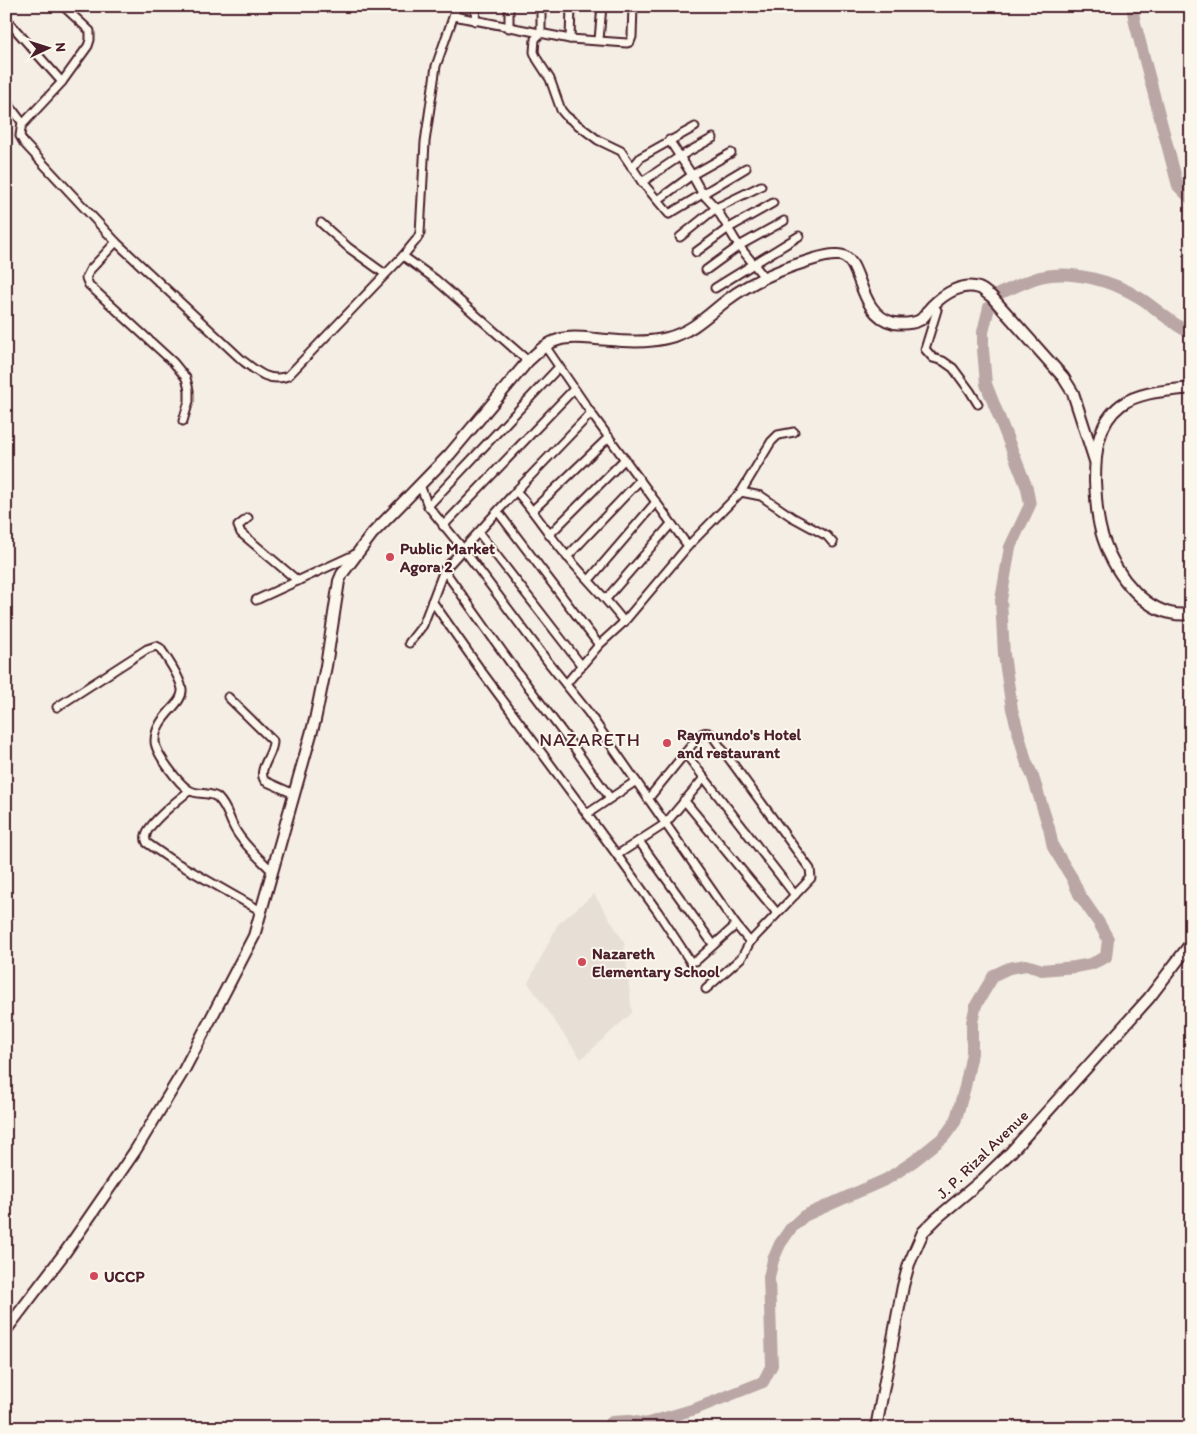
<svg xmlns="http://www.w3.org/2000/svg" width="1197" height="1434" font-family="Itim,sans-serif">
<rect width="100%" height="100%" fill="#f4eee4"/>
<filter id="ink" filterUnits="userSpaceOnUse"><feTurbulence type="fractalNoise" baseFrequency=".02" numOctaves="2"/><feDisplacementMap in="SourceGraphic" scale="10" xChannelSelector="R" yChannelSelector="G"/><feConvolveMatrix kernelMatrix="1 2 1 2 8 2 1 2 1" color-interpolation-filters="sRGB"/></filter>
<g filter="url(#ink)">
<path fill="#e7dfd6" d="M594 894 624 942 632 1013 581 1059 528 983 558 924Z"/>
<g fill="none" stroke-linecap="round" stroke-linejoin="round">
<g stroke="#baa7a5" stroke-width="12">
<path d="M1132 6 1135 23 1178 186 1191 199"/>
<path d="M1000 293C1013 288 1026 281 1040 277 1071 269 1113 281 1140 298 1158 309 1172 325 1191 333"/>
<path d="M605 1428 612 1422 629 1421 645 1424 695 1409 763 1382 772 1365 769 1277 773 1260 780 1244 791 1228 804 1216 887 1179 914 1161 944 1137 955 1122 965 1087 972 1053V1022L976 1005 994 975 1009 968 1026 965 1042 970 1075 967 1091 964 1106 957 1108 939 1099 923 1079 894 1072 878 1053 847 1049 828 1033 777 1026 761 1012 709 1004 655 1001 600 1010 547 1030 505 1027 488 986 384 983 349V332L989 307"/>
</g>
<g stroke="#4a1f2b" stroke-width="11">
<g id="minor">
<path d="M457 6 436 66 425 142 420 233 417 239 403 256 435 279 528 361"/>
<path d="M541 6V33L535 39 534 52 537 59 550 79 561 110 566 116 598 140 621 151 642 182 669 214 746 168"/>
<path d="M454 16 570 39 627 43 630 42 632 37 633 6"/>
<path d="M6 19 62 82"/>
<path d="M475 21 476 6"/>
<path d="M509 28V6"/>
<path d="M570 39 571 6"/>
<path d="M599 40 602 6"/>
<path d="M6 101 22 122 20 136 24 143 116 242 242 360C256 371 269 383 288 376L403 256"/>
<path d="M22 125 62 82 88 46 90 40V31L63 6"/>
<path d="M669 140 692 175 702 193 716 208 739 246 764 277"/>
<path d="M632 168 641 157 695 127"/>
<path d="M642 182 679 157 713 138"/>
<path d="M658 200 692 175 731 153"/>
<path d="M321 223 349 248 385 274"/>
<path d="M680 237 716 208 761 186"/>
<path d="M116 242 90 270 86 278 89 285 173 362 186 378 189 390V401L183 421"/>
<path d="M696 252 727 229 773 203"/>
<path d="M706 270 739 246 784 221"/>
<path d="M715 288 799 236"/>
<path d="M932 305 937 310 925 349 933 358 943 361 953 368 970 391 978 404"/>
<path d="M545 346 591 413 688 546 624 622 599 645 566 684"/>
<path d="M420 485 428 506 464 550 548 662 588 712 736 925 750 942 811 878 810 869 711 734C706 731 703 732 699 736L648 799"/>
<path d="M516 491C534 511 548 534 566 555 585 578 606 598 624 622"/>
<path d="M741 492 771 442 778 435 794 432"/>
<path d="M428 506 559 367"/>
<path d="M533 510 609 437"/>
<path d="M498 512 599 645"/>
<path d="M248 518 238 526 241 533 298 581"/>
<path d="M443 526 574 389"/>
<path d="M479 533 582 666"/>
<path d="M549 535 625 459"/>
<path d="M688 546 741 492 761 496 792 517 827 536 833 543"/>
<path d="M567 557 640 480"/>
<path d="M444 570 512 665 573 746 610 798"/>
<path d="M589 580 656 502"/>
<path d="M606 599 671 524"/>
<path d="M256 600 356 554"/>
<path d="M432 601 482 672 587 814 636 781"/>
<path d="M409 643 423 625 444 570 516 491 591 413"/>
<path d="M228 697 273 741C274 754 256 770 265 781L294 794"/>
<path d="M57 707 147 649 156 646 160 648C167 658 180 677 182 689 184 705 155 716 155 741 155 753 179 784 189 790 198 796 210 791 218 798 228 808 229 820 236 831 245 846 260 859 272 871"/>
<path d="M685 753 795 895"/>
<path d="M189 791C180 798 148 824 146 835 145 838 146 841 147 843L170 859 261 911"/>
<path d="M684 800 777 913"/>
<path d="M587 814 617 855 665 824 704 778"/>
<path d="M639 841 713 944"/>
<path d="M617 855 658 912 690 961H696L736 925"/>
<path d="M706 989 742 957 750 942"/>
</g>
</g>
<g stroke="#4a1f2b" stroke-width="14">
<path id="secondary" d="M6 1330 66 1251 135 1151 184 1070 254 936 315 720 326 666 339 581 342 574 372 534 450 454 528 361C537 353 546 343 558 340 570 336 584 338 596 339 620 341 644 344 667 338 692 332 708 315 727 300 752 281 778 270 808 261 818 258 827 254 838 255 864 255 855 314 894 323 901 324 913 324 920 320 925 317 928 310 932 306 944 294 962 282 979 288 983 289 987 294 991 296L1063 377 1073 393 1095 461"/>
</g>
<g stroke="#4a1f2b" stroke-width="14">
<g id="primary">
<path d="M1191 388C1168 391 1140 391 1121 405 1097 423 1095 454 1095 481 1096 500 1097 520 1103 538 1115 574 1147 620 1191 614"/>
<path d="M876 1428 903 1286 909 1264 923 1232 937 1218 982 1180 1011 1152 1149 998 1191 943"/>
</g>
</g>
<use href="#minor" stroke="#fbf7ec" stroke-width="7"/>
<use href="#secondary" stroke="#fbf7ec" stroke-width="10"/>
<use href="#primary" stroke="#fbf7ec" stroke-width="10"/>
</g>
</g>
<g fill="#d1495b" stroke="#fbf7ec" stroke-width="2">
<circle cx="390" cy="557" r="5"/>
<circle cx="667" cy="743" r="5"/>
<circle cx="582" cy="962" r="5"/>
<circle cx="94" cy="1276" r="5"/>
</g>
<g text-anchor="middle" stroke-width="4" stroke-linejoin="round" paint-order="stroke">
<g font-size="16" font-weight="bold" fill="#4a1f2b" stroke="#fbf7ec" text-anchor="start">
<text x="400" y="554">Public Market<tspan x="400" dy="18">Agora 2</tspan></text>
<text x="677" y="740">Raymundo's Hotel<tspan x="677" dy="18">and restaurant</tspan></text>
<text x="592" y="959">Nazareth<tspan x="592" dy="18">Elementary School</tspan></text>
<text x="104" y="1282">UCCP</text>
</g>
<g font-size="16" fill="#4a1f2b" stroke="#fbf7ec">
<text transform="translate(982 1154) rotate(-44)" y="6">J. P. Rizal Avenue</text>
</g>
<g font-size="19" letter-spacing="1" fill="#4a1f2b" stroke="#fbf7ec">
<text x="590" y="746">NAZARETH</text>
</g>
</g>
<rect width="1197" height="1434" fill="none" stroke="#fbf7ec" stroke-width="25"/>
<rect x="12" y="12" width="1172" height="1409" fill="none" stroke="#4a1f2b" stroke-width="2" filter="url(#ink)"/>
<g transform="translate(48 48) rotate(86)" stroke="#fbf7ec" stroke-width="4" paint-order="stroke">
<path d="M0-4L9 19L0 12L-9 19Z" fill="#4a1f2b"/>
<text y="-8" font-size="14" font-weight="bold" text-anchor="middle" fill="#4a1f2b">N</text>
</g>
</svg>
